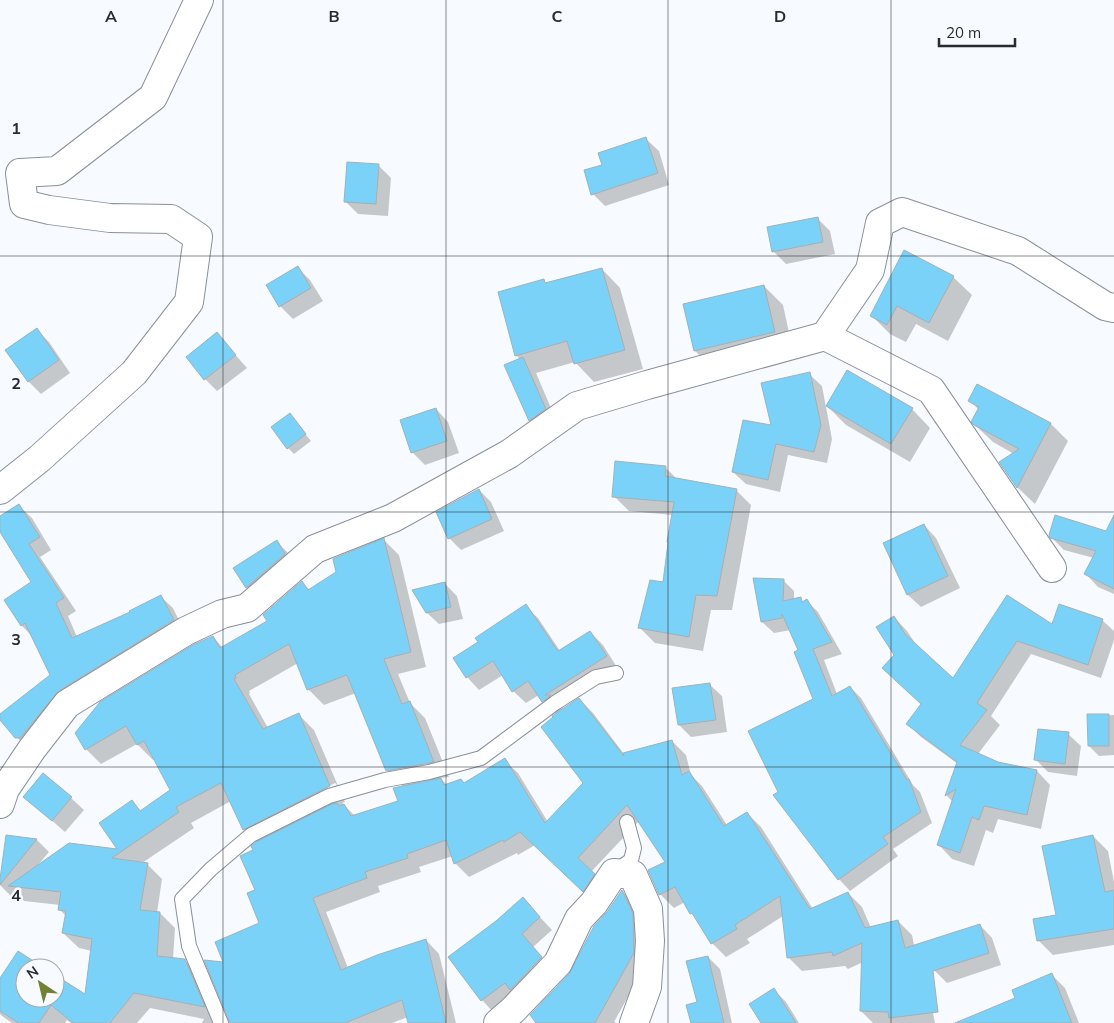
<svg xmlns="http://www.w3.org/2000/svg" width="1114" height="1023" font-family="Mulish,sans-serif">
<rect width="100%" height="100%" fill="#f7fafe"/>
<g fill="#0003" fill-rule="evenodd">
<path d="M646 139 659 151 669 185 605 206 593 194 604 166Z"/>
<path d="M378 165 391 178 388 216 358 214 346 202Z"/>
<path d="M818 219 830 231 835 254 786 264 773 251Z"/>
<path d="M298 268 310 280 323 301 293 319 280 306Z"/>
<path d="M602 269 620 288 643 369 594 382 575 362 536 373 557 422 542 432 530 420 521 360 516 355 544 281 547 284Z"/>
<path d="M953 277 972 295 948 341 916 324 906 342 890 334 871 315Z"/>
<path d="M764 286 783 305 793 351 714 369 695 351Z"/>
<path d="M37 330 49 342 70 373 41 394 28 381Z"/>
<path d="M217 334 247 368 217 391 205 379Z"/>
<path d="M809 374 822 386 832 439 827 463 788 455 780 492 746 484 733 472 772 427Z"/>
<path d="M978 386 1051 424 1068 441 1035 504 1018 488 1001 463 1014 454 993 442 975 425 979 410 970 401Z"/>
<path d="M827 406 912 409 930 428 910 462 846 425Z"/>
<path d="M436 409 448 422 459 453 425 465 412 452Z"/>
<path d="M290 415 311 441 294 454 288 448Z"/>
<path d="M665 467 678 480 736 490 751 505 732 610H711L703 651 655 643 640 628 664 584 673 515 629 511 614 496Z"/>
<path d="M479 490 491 502 504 531 461 550 449 538Z"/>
<path d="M19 506 32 518 51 550 40 557 76 611 68 616 77 637 131 613 160 596 173 608 185 633 71 703 31 753 0 718V716L51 675 33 637 22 626 5 600 32 582 0 529V518Z"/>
<path d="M924 525 936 538 960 588 921 607 908 595 885 544Z"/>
<path d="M1107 532 1114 533V594L1098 587 1086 574 1094 558 1064 550 1051 537Z"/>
<path d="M384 540 399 555 426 667 398 674 410 703 425 718 449 777 440 778 447 785 465 784 504 760 518 773 548 822 585 783 557 714 539 695 526 703 513 691 503 675 479 690 467 677 480 643 525 606 538 618 560 651 590 632 603 645 618 669 560 705 564 710 579 699 593 713 624 754 672 741 686 755 691 775 702 786 727 825 747 813 761 827 813 909 848 893 862 907 871 928 898 921 912 935 916 955 923 962 935 1023H873L861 1011 863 962 848 969 845 966 802 971 788 957 783 916 747 939 750 943 726 957 712 943 685 902 674 908 660 894 666 862 639 821 591 872 608 888 597 905 535 845 518 855 517 853 469 877 455 863 453 856 419 867 421 872 378 886 380 892 326 912 348 968 426 940 439 954 456 1023H409L408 1017 392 1023H231L225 963 261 923 257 891 254 851 257 843 244 829 231 801 191 823 194 828 142 863 147 864 162 879 157 913H160L175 928 173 959 184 960 200 975 217 1023H202L204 1019 150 1008 137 1023H71L67 1020 65 1023H12L2 1016 0 1014V980L18 952 42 968H25V998H55V976L86 997 92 951 79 948 63 933 67 917 59 909 60 905 24 901 16 892 12 897 0 885 7 836 37 840 49 852 38 865 120 851 132 802 141 811 172 790 155 759 153 760 137 744 101 764 86 749 213 637 223 648 269 622 302 583 310 590ZM298 663 308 689 324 705 356 693 387 770 403 787 399 801 355 816 342 803 345 802 314 730 299 715 268 728 249 694 250 693 249 691ZM335 783 337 785 249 829V826Z"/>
<path d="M277 542 289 554 259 600 247 587 235 568Z"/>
<path d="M783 580 794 591V600L800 599 804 602 807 601 818 612 842 654 824 660 837 694 850 687 861 698 913 785 920 792 932 823 893 849 898 856 850 891 839 879 780 792 814 699 800 651 791 630 774 633 762 622Z"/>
<path d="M445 584 457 596 463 619 439 624 426 612Z"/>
<path d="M1007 597 1053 626 1102 620 1114 631V640L1101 678 1031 654 991 716 1000 725 978 754 998 763 1037 771 1050 785 1041 829 998 819 993 833 986 830 974 866 952 859 939 845 953 802 947 796 958 764 921 737 908 724 922 704 895 655 894 617 907 631 917 646 954 679Z"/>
<path d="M709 684 722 696 727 732 691 737 679 725Z"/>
<path d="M1114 715V755L1099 756 1089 746 1088 716Z"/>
<path d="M1068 734 1081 746 1077 776 1048 772 1036 760Z"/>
<path d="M25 797 71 798 84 810 65 832Z"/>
<path d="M1093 836 1108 851 1114 882V945L1053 955 1038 940 1057 916Z"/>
<path d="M623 892 634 903 645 966 614 1022 617 1023H538Z"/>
<path d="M523 899 552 930 533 947 553 970 494 1013 482 1000 497 922Z"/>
<path d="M980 925 992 938 1001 965 947 983 934 970Z"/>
<path d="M708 957 720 969 732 1023H692L699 1003Z"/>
<path d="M1052 975 1065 988 1079 1023H956L1016 998Z"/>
<path d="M774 990 786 1002 799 1023H762Z"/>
</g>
<g fill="#7bd2f9" stroke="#a3b0b6">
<path d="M646 137 658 173 591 195 584 170 602 165 598 153Z"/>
<path d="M347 162 379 164 376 204 344 202Z"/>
<path d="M818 217 823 242 772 252 767 227Z"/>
<path d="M904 250 954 276 929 323 897 306 887 325 870 316Z"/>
<path d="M298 266 311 288 279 307 266 285Z"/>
<path d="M602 268 625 350 574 364 567 341 515 356 498 292 544 279 545 283Z"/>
<path d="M764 285 775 332 694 351 683 304Z"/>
<path d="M37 328 59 360 28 382 5 350Z"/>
<path d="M217 332 236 355 204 380 186 357Z"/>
<path d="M523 357 546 409 529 421 504 365Z"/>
<path d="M847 370 913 408 891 444 826 406Z"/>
<path d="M810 372 821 425 814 452 776 444 768 480 732 472 743 420 771 425 761 383Z"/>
<path d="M977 384 1051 423 1017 488 999 462 1019 449 974 425 971 422 979 407 968 401Z"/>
<path d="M436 408 447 441 411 453 400 420Z"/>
<path d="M290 413 306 434 287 449 271 427Z"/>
<path d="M615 461 666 466 665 476 737 489 717 596 696 595 689 637 638 628 650 580 663 582 668 543 667 542 674 502 612 497Z"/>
<path d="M479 489 492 519 448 539 436 512Z"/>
<path d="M19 504 40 537 29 544 64 598 56 603 72 638 130 612 129 611 161 595 174 620 59 691 20 738H15L0 720V714L50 675 25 623 21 626 4 600 31 582 0 532V516Z"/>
<path d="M1055 515 1106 531 1114 515V589L1084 574 1096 551 1050 538 1049 535Z"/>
<path d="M924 524 948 576 907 595 883 543Z"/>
<path d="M384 538 411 652 384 659 402 704 410 701 434 762 386 771 347 675 307 690 289 644 235 675 236 678 234 679 263 729 299 713 330 786 243 830 221 783 176 807 179 812 112 858 148 863 140 910 160 912 157 956 185 959 205 1007 134 993 110 1023H73L51 1005 39 1023H19L0 1011V978L18 951 44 968H25V998H55V975L85 994 92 939 62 933 66 911 58 910 61 892 8 886 69 843 117 849 99 823 132 800 140 811 170 790 144 741 137 745 126 726 85 750 75 733 100 702 193 645 213 636 220 648 267 621 263 615 302 581 308 590 336 572 333 559Z"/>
<path d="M277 540 285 554 246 588 233 568Z"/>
<path d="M753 578 784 579 783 601 801 597 802 602 807 599 832 642 813 649 832 696 850 686 907 780 909 779 921 812 883 837 888 844 838 880 773 795 778 792 748 731 813 699 794 652 798 650 782 614V618L761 622Z"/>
<path d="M445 582 451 607 426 613 412 590Z"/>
<path d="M1007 595 1052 624 1059 604 1103 619 1088 665 1017 641 977 703 987 710 960 745 998 762 1037 770 1027 815 984 806 979 820 972 817 960 853 937 845 956 789 945 796 957 762 906 724 921 704 882 668 894 655 876 627 894 616 905 634 953 678Z"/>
<path d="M526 604 558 651 590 631 607 656 545 695H551L542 702 528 681 512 692 493 661 466 678 453 658 478 642 475 638Z"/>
<path d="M710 683 716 720 678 725 672 688Z"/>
<path d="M579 698 624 756 623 753 672 740 682 775 689 771 724 826 747 812 810 909 848 892 865 928 898 920 905 948 980 924 989 953 933 971 938 1012 889 1018 888 1012 860 1011 862 943 833 956 832 952 787 958 780 896 735 925 737 929 711 944 692 913 690 914 675 887 659 895 648 870 665 862 627 805 578 858 595 874 583 892 520 832 504 842 503 840 454 864 446 840 407 854 408 858 365 872 367 878 313 898 341 970 377 955 426 939 446 1023H408L402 1000 345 1023H230L204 960 223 962 215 942 259 923 247 893 255 890 240 856 253 850 251 846 256 842 332 804 337 803 339 806 344 804 351 816 398 801 393 788 441 778 444 785 461 779 464 783 505 758 545 823 583 783 541 727 553 717 552 716Z"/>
<path d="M1087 714H1109V746H1088Z"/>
<path d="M1038 729 1069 732 1065 764 1034 760Z"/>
<path d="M43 773 72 797 52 821 23 797Z"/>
<path d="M6 835 37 839 0 885V879Z"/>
<path d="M1093 835 1105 892 1114 890V929L1037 941 1033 919 1056 915 1042 846Z"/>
<path d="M622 890 633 913 634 953 595 1023H536L530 1015 569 974 594 926 607 912Z"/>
<path d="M523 897 540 917 522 934 542 957 510 990 505 983 481 1001 448 957 496 921Z"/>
<path d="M708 956 724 1023H691L686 1005 697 1002 686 961Z"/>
<path d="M1052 973 1072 1023H955L1015 998 1012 990Z"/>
<path d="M774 988 796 1023H761L749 1004Z"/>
</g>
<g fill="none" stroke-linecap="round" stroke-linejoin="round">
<g stroke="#89909a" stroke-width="16">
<g id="service">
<path d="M615 872 631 860 634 848 627 822"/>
<path d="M221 1023 189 946 182 899 211 869 251 835 329 796 385 780 429 772 481 758 555 703 596 677 616 673"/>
</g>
</g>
<g stroke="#89909a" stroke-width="30">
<g id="minor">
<path d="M825 336 931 390 1052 568"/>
<path d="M0 490 39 459 134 373 189 302 198 237 171 219 110 218 49 210 24 204 20 173 57 171 153 97 199 0"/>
<path d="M0 804 5 789 32 749 67 704 186 631 222 614 247 608 315 549 393 518 509 454 577 406 647 385 825 336 870 270 880 223 902 212 1018 251 1105 306 1114 308"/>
<path d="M498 1023 513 1010 558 963 579 919 594 903 614 873 633 875 648 909 650 941 647 987 634 1023"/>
</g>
</g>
<use href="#service" stroke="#fff" stroke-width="14"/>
<use href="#minor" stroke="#fff" stroke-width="28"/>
</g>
<path fill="none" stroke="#282b2f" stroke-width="1" stroke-opacity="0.55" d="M223 0V1023M446 0V1023M668 0V1023M891 0V1023M0 256H1114M0 512H1114M0 767H1114"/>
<g font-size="16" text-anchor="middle" font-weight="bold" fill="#282b2f" stroke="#f7fafe" stroke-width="5" stroke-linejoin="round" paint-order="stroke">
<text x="111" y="22">A</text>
<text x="334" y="22">B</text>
<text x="557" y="22">C</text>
<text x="780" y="22">D</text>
<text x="16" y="134">1</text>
<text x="16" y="389">2</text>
<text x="16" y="645">3</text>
<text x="16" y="901">4</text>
</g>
<g transform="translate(40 983) rotate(325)"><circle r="24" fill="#f7fafe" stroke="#a4a7ab"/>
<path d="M0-4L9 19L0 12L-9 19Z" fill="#6f8333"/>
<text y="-8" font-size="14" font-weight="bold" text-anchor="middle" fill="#282b2f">N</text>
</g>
<path d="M939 38v8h76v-8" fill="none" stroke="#282b2f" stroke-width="2.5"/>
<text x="946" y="38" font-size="15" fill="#282b2f" stroke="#f7fafe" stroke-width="4" paint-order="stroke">20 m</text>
</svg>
